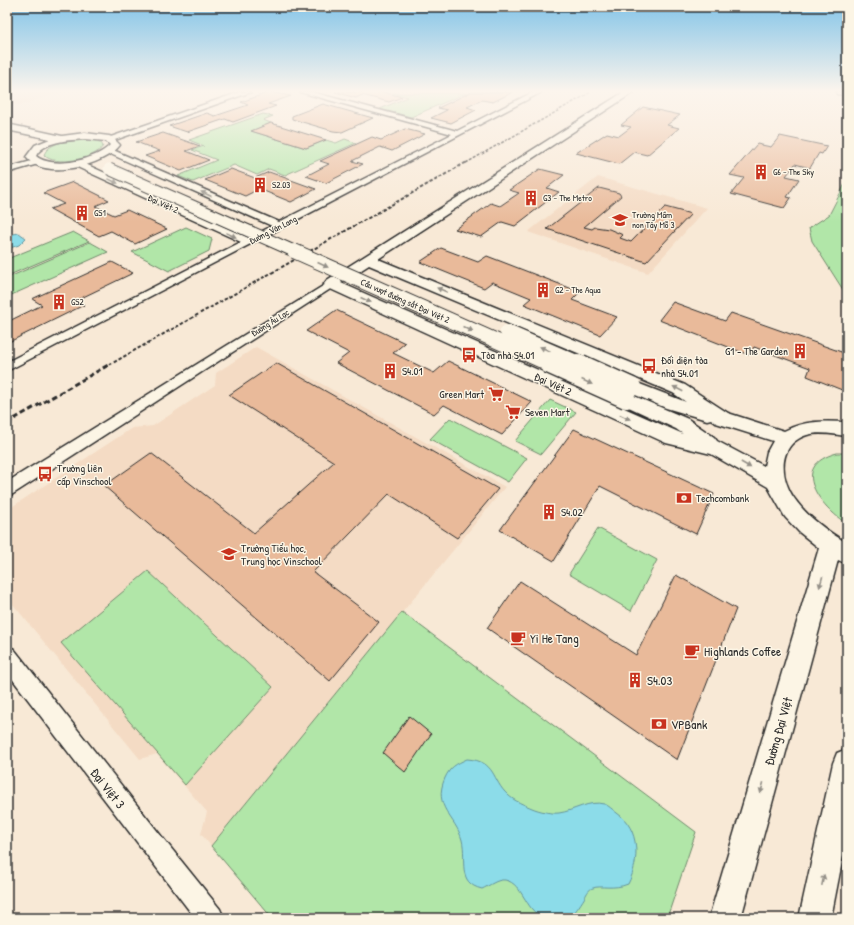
<svg xmlns="http://www.w3.org/2000/svg" width="854" height="925" font-family="'Patrick Hand',sans-serif">
<rect width="100%" height="100%" fill="#f8e9d6"/>
<filter id="ink" filterUnits="userSpaceOnUse"><feTurbulence type="fractalNoise" baseFrequency=".025" numOctaves="2"/><feDisplacementMap in="SourceGraphic" scale="8" xChannelSelector="R" yChannelSelector="G"/><feConvolveMatrix kernelMatrix="1 2 1 2 8 2 1 2 1" color-interpolation-filters="sRGB"/></filter>
<g filter="url(#ink)">
<g fill="#f4dbc4">
<path d="M7 93H61L19 105 7 103Z"/>
<path d="M598 177 707 208 648 273 528 232Z"/>
<path d="M256 347 505 487 211 846 201 834 207 812 157 754 140 759 7 597V510L132 428 153 426 215 385 216 373Z"/>
</g>
<g fill="#b1e6a8" stroke="#6e886a">
<path d="M392 93H466L411 117 380 109 408 97Z"/>
<path d="M263 114 273 116 263 120 271 123 251 131 306 148 326 140 336 143 345 139 356 143 285 175 269 169 257 175 234 165 193 182 178 176 217 160 192 150 204 146 189 140Z"/>
<path d="M82 140C90 140 100 139 103 146 96 159 54 167 44 155 48 142 71 140 82 140Z"/>
<path d="M847 180V296L812 241 809 228 829 215Z"/>
<path d="M186 227 212 239 209 251 169 271 132 252Z"/>
<path d="M73 232 89 241 7 276V259Z"/>
<path d="M90 242 108 252 7 297V278Z"/>
<path d="M550 400 576 412 541 454 515 441Z"/>
<path d="M450 418 527 458 508 482 430 439Z"/>
<path d="M837 453H847V524C820 506 788 466 837 453Z"/>
<path d="M598 528 657 560 631 611 569 574Z"/>
<path d="M148 571 273 687 185 785 61 643Z"/>
<path d="M402 612 696 832 667 918H272L211 846Z"/>
</g>
<g fill="#8cdce9" stroke="#65959d">
<path d="M19 233 26 238 19 245 7 249V235Z"/>
<path d="M467 759C497 761 491 780 508 795 514 801 525 805 532 808 539 811 552 814 559 813 574 811 589 800 604 804 608 805 613 810 617 813 640 829 640 861 628 884 614 890 600 885 593 888 589 889 587 893 585 897 573 916 570 921 547 918 526 916 524 883 505 880 497 879 489 886 482 889 456 883 467 860 462 840 456 817 432 807 445 778 450 767 456 764 467 759Z"/>
</g>
<g fill="#e9ba9a" stroke="#2b2b2b">
<path d="M270 92 291 96 268 104 276 106 233 122 225 119 187 132 169 126 207 113 215 116 248 105 241 102Z"/>
<path d="M335 92H383L402 97 389 102 362 95 356 98Z"/>
<path d="M471 92H513L493 102 482 100 467 107 476 110 451 123 431 118 447 110 438 108Z"/>
<path d="M323 104 373 118 342 132 333 131 292 119V116Z"/>
<path d="M643 107 680 115 667 125 679 128 647 155 634 152 619 164 576 153 607 133 619 136 631 127 621 125Z"/>
<path d="M271 123 326 140 306 148 251 131Z"/>
<path d="M405 129 425 134 392 151 380 147 352 161 363 164 326 183 306 176 329 164 320 161 372 137 381 140Z"/>
<path d="M163 133 200 146 186 151 209 160 181 171 145 156 160 151 136 142Z"/>
<path d="M780 136 827 146 822 154 819 153 810 168 795 164 786 176 799 179 787 197 791 198 784 208 731 194 744 178 730 175 757 144 771 147Z"/>
<path d="M231 169 255 178 269 172 316 189 291 202 259 189 245 196 205 180Z"/>
<path d="M540 169 564 175 547 188 559 192 515 226 502 222 481 237 455 229 491 203 500 206 519 193 509 190Z"/>
<path d="M73 182 109 200 95 206 114 215 127 210 167 229 135 244 111 231 99 236 50 209 64 204 43 193Z"/>
<path d="M599 188 619 193 621 196 584 227 592 229 595 227 609 229 623 235 620 238 631 242 665 207 691 214 646 262 547 229Z"/>
<path d="M441 248 478 262 487 256 580 292 572 300 617 317 600 335 524 304 531 298 492 282 484 288 420 262Z"/>
<path d="M112 262 133 273 77 300 84 305 7 343V322L42 305 32 299Z"/>
<path d="M673 302 725 321 731 313 847 354V392L807 376 810 368 754 347 749 355 659 320Z"/>
<path d="M336 310 405 343 393 353 434 373 448 361 532 402 502 435 444 405 434 414 336 363 349 353 306 331Z"/>
<path d="M276 363 498 489 457 538 389 494 313 572 379 622 330 681 104 486 151 453 254 533 334 462 229 395Z"/>
<path d="M574 429 714 494 696 534 600 486 554 561 500 530Z"/>
<path d="M676 575 736 609 677 760 487 628 520 581 636 655Z"/>
<path d="M409 716 431 734 405 772 383 753Z"/>
</g>
<g fill="none" stroke-linecap="round" stroke-linejoin="round">
<g stroke="#2b2b2b" stroke-width="3">
<g id="minor">
<path d="M240 92H251L112 141 105 139Z"/>
<path d="M300 92H312L457 131 533 92H542L7 371V362L241 242 75 166V162H81L249 238 272 226 106 152 113 150 279 222 452 134Z"/>
<path d="M35 160H38V164L7 173V168Z"/>
<path d="M331 281 336 284 335 286 13 494 7 496V482Z"/>
<path d="M7 646 14 649 166 842 220 909 224 918H195L7 672Z"/>
</g>
</g>
<g stroke="#2b2b2b" stroke-width="3">
<g id="tertiary">
<path d="M624 92H634L378 259 685 385 728 413 784 431C805 420 824 421 847 422V436C835 435 820 431 807 435 778 444 779 476 794 498 807 517 827 531 847 543V564L838 560 741 918H709L819 548 799 532 785 517 768 487 711 454 666 443 326 287 324 284 327 280ZM369 265 673 393 686 402 632 381 626 383 624 387 626 391 666 408 707 420 711 419 716 423 773 441 767 452 764 466 717 441 714 437 688 419 632 395 626 393 620 395 617 399 620 403 676 429 683 434 341 283Z"/>
<path d="M836 92H847V95L837 94Z"/>
<path d="M7 124 62 136 85 133 109 136 112 137 120 145C104 166 44 181 26 157L35 145 50 139 7 130ZM85 139 106 141 110 145C97 160 52 170 36 156 43 141 70 140 85 139Z"/>
<path d="M847 749V836L831 918H799L833 763 837 753Z"/>
</g>
</g>
<use href="#minor" fill="#fcf5e5" fill-rule="evenodd"/>
<use href="#tertiary" fill="#fcf5e5" fill-rule="evenodd"/>
<path stroke="#2b2b2b" stroke-width="1.5" stroke-dasharray="3 1.5" stroke-linecap="butt" d="M466 163 591 92"/>
<path stroke="#2b2b2b" stroke-width="2" stroke-dasharray="3.5 2" stroke-linecap="butt" d="M109 365 467 162"/>
<path stroke="#2b2b2b" stroke-width="3" stroke-dasharray="5.5 3" stroke-linecap="butt" d="M7 423 110 364"/>
<g stroke="#2b2b2b" stroke-width="13" stroke-linecap="butt">
<path id="tertiary-bridge-far2" d="M109 169 296 252"/>
</g>
<g stroke="#2b2b2b" stroke-width="16" stroke-linecap="butt">
<g id="tertiary-bridge-far1">
<path d="M294 251 551 365"/>
<path d="M507 332 583 365"/>
</g>
</g>
<g stroke="#2b2b2b" stroke-width="21" stroke-linecap="butt">
<g id="tertiary-bridge">
<path d="M548 364 626 399"/>
<path d="M581 364 632 387"/>
</g>
</g>
<use href="#tertiary-bridge-far2" stroke="#fcf5e5" stroke-width="11"/>
<use href="#tertiary-bridge-far1" stroke="#fcf5e5" stroke-width="14"/>
<use href="#tertiary-bridge" stroke="#fcf5e5" stroke-width="18"/>
</g>
<defs><path id="oneway-solid" d="M-6-.8H1V-3.2L6.5 0L1 3.2V.8H-6Z"/></defs>
<g fill="#949088">
<use href="#oneway-solid" transform="translate(113 181) rotate(26)"/>
<use href="#oneway-solid" transform="translate(206 194) rotate(-156)"/>
<use href="#oneway-solid" transform="translate(231 235) rotate(24)"/>
<use href="#oneway-solid" transform="translate(323 265) rotate(24)"/>
<use href="#oneway-solid" transform="translate(442 290) rotate(-157)"/>
<use href="#oneway-solid" transform="translate(366 300) rotate(24)"/>
<use href="#oneway-solid" transform="translate(468 329) rotate(24)"/>
<use href="#oneway-solid" transform="translate(545 349) rotate(-156)"/>
<use href="#oneway-solid" transform="translate(587 382) rotate(24)"/>
<use href="#oneway-solid" transform="translate(678 389) rotate(-152)"/>
<use href="#oneway-solid" transform="translate(625 417) rotate(24)"/>
<use href="#oneway-solid" transform="translate(746 465) rotate(30)"/>
<use href="#oneway-solid" transform="translate(821 582) rotate(106)"/>
<use href="#oneway-solid" transform="translate(762 788) rotate(106)"/>
<use href="#oneway-solid" transform="translate(823 880) rotate(-78)"/>
</g>
</g>
<linearGradient id="sky" x2="0" y2="1"><stop stop-color="#83c4e8"/><stop offset="0.41" stop-color="#fcf5ed"/><stop offset="1" stop-color="#fcf5ed" stop-opacity="0"/></linearGradient>
<rect width="854" height="222" fill="url(#sky)"/>
<defs>
<g id="building-bare" transform="scale(1.2)"><path d="M-4-6H4V6H1V3H-1V6H-4ZM-2.5-4.3h1.7v1.8h-1.7ZM.8-4.3h1.7v1.8H.8ZM-2.5-1h1.7V.8h-1.7ZM.8-1h1.7V.8H.8Z" fill="#c8321e" stroke="#fcf5e5" stroke-width="2.5" paint-order="stroke"/></g>
<g id="school-bare" transform="scale(1.2)"><path d="M0-5L7-2L0 1L-7-2ZM-4 1L0 2.5L4 1V4Q0 6-4 4Z" fill="#c8321e" stroke="#fcf5e5" stroke-width="2.5" paint-order="stroke"/></g>
<g id="bus-bare" transform="scale(1.2)"><path d="M-5-6H5V4H4V6H2V4H-2V6H-4V4H-5ZM-3.5-4V0h7V-4ZM-3.5 1.2v1.5H-2V1.2ZM2 1.2v1.5H3.5V1.2Z" fill="#c8321e" stroke="#fcf5e5" stroke-width="2.5" paint-order="stroke"/></g>
<g id="supermarket-bare" transform="scale(1.2)"><path d="M-6-5.5h2.5l.6 2H6L4.5 2H-2.5L-4.4-4H-6ZM-1.5 3.2a1.3 1.3 0 1 0 .1 0ZM3 3.2a1.3 1.3 0 1 0 .1 0Z" fill="#c8321e" stroke="#fcf5e5" stroke-width="2.5" paint-order="stroke"/></g>
<g id="bank-bare" transform="scale(1.2)"><path d="M-6-4H6V4H-6ZM0-2.3a2.3 2.3 0 1 0 0 4.6a2.3 2.3 0 1 0 0-4.6Z" fill="#c8321e" stroke="#fcf5e5" stroke-width="2.5" paint-order="stroke"/></g>
<g id="cafe-bare" transform="scale(1.2)"><path d="M-5.5-4.5H6V0H3Q3 3.5 0 3.5H-2.5Q-5.5 3.5-5.5 0ZM3-3.2v2h1.7v-2ZM-6 4.5H4V6H-6Z" fill="#c8321e" stroke="#fcf5e5" stroke-width="2.5" paint-order="stroke"/></g>
</defs>
<g fill-rule="evenodd">
<use href="#building-bare" x="761" y="172"/>
<use href="#building-bare" x="260" y="185"/>
<use href="#building-bare" x="531" y="198"/>
<use href="#building-bare" x="82" y="213"/>
<use href="#school-bare" x="620" y="220"/>
<use href="#building-bare" x="543" y="290"/>
<use href="#building-bare" x="59" y="302"/>
<use href="#building-bare" x="800" y="351"/>
<use href="#bus-bare" x="469" y="355"/>
<use href="#bus-bare" x="649" y="366"/>
<use href="#building-bare" x="390" y="371"/>
<use href="#supermarket-bare" x="496" y="394"/>
<use href="#supermarket-bare" x="513" y="412"/>
<use href="#bus-bare" x="45" y="474"/>
<use href="#bank-bare" x="684" y="498"/>
<use href="#building-bare" x="549" y="512"/>
<use href="#school-bare" x="229" y="554"/>
<use href="#cafe-bare" x="518" y="638"/>
<use href="#cafe-bare" x="692" y="651"/>
<use href="#building-bare" x="635" y="680"/>
<use href="#bank-bare" x="659" y="724"/>
</g>
<g text-anchor="middle" stroke-width="3" stroke-linejoin="round" paint-order="stroke">
<g font-size="9" fill="#2b2b2b" stroke="#fcf5e5" text-anchor="start">
<text x="773" y="175">G6 - The Sky</text>
<text x="272" y="188">S2.03</text>
<text x="543" y="201">G3 - The Metro</text>
<text x="94" y="216">GS1</text>
<text x="632" y="218">Trường Mầm<tspan x="632" dy="10">non Tây Mỗ 3</tspan></text>
<text x="555" y="293">G2 - The Aqua</text>
<text x="71" y="305">GS2</text>
</g>
<g font-size="9" fill="#2b2b2b" stroke="#fcf5e5">
<text transform="translate(163 204) rotate(24)" y="3">Đại Việt 2</text>
<text transform="translate(273 230) rotate(-27)" y="3">Đường Văn Lang</text>
<text transform="translate(405 301) rotate(24)" y="3">Cầu vượt đường sắt Đại Việt 2</text>
<text transform="translate(270 323) rotate(-32)" y="3">Đường Âu Lạc</text>
</g>
<g font-size="11" fill="#2b2b2b" stroke="#fcf5e5" text-anchor="start">
<text x="788" y="355" text-anchor="end">G1 - The Garden</text>
<text x="481" y="359">Tòa nhà S4.01</text>
<text x="661" y="364">Đối diện tòa<tspan x="661" dy="13">nhà S4.01</tspan></text>
<text x="402" y="375">S4.01</text>
<text x="484" y="398" text-anchor="end">Green Mart</text>
<text x="525" y="416">Seven Mart</text>
<text x="57" y="472">Trường liên<tspan x="57" dy="13">cấp Vinschool</tspan></text>
<text x="696" y="502">Techcombank</text>
<text x="561" y="516">S4.02</text>
<text x="241" y="552">Trường Tiểu học,<tspan x="241" dy="13">Trung học Vinschool</tspan></text>
</g>
<g font-size="11" fill="#2b2b2b" stroke="#fcf5e5">
<text transform="translate(553 384) rotate(24)" y="4">Đại Việt 2</text>
</g>
<g font-size="13" fill="#2b2b2b" stroke="#fcf5e5" text-anchor="start">
<text x="530" y="643">Yi He Tang</text>
<text x="704" y="656">Highlands Coffee</text>
<text x="647" y="685">S4.03</text>
<text x="671" y="729">VPBank</text>
</g>
<g font-size="13" fill="#2b2b2b" stroke="#fcf5e5">
<text transform="translate(778 731) rotate(-74)" y="5">Đường Đại Việt</text>
<text transform="translate(108 788) rotate(52)" y="5">Đại Việt 3</text>
</g>
</g>
<rect width="854" height="925" fill="none" stroke="#fcf5e5" stroke-width="24"/>
<rect x="12" y="12" width="830" height="901" fill="none" stroke="#2b2b2b" stroke-width="1.5" filter="url(#ink)"/>
</svg>
